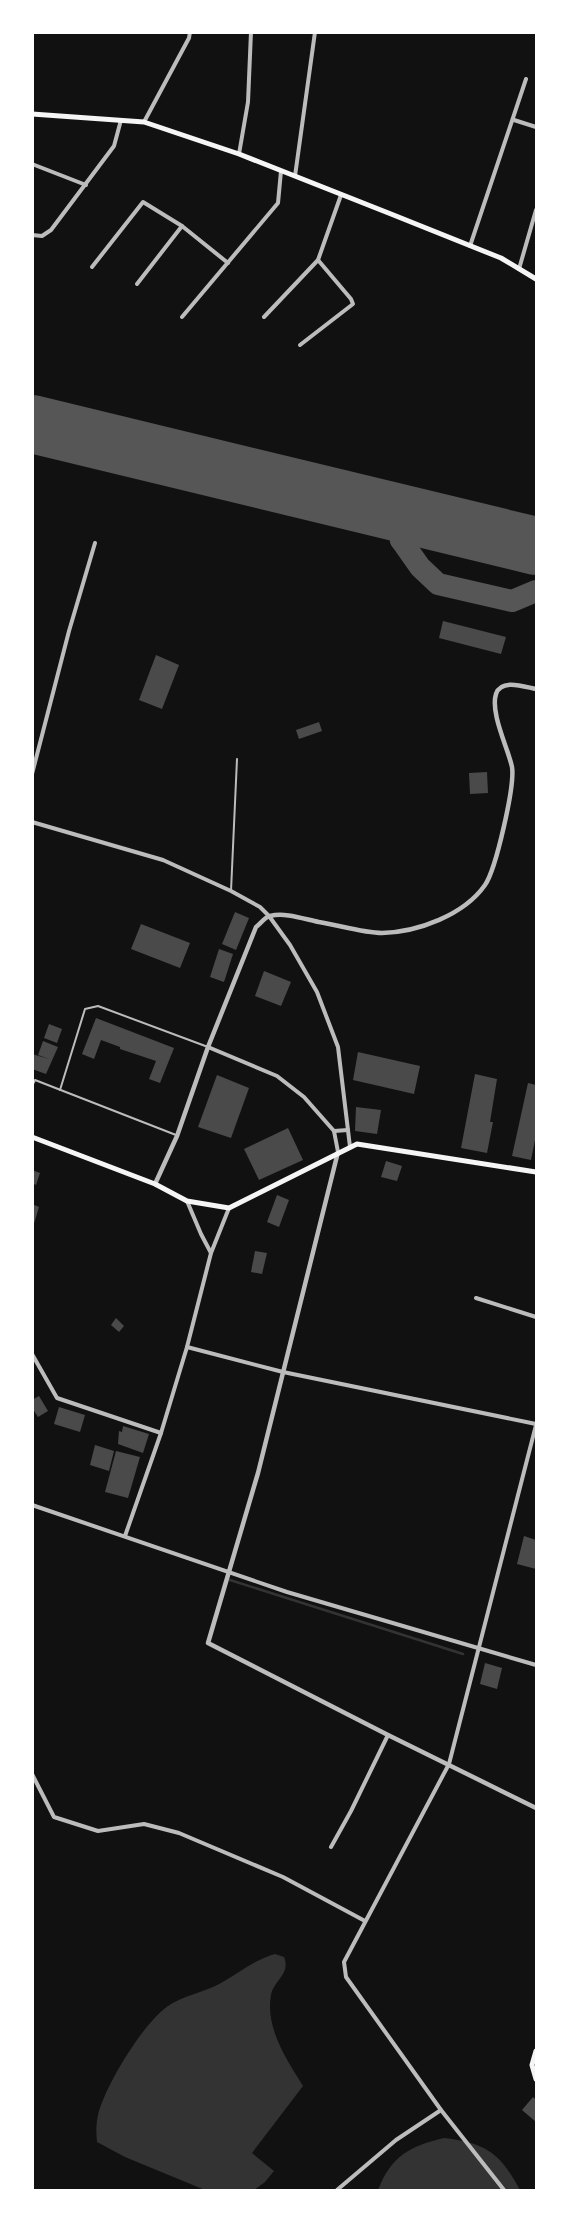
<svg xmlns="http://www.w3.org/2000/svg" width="569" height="2223" font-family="'Varela Round',sans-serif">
<rect width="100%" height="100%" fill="#111"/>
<g fill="#333">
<path d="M275 1954 284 1957C291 1974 274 1980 271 1995 265 2028 287 2060 303 2086L252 2153 274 2171 265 2182 254 2190H205L125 2157 97 2142C96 2133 96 2124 98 2115 105 2086 143 2023 168 2006 184 1995 203 1993 221 1983 239 1973 254 1960 275 1954Z"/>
<path d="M444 2138C486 2143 500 2153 520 2190H378C391 2156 410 2146 444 2138Z"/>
</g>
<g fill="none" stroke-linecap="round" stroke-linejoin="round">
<path stroke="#333" stroke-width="2.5" d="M230 1580 463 1654"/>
<g stroke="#565656" stroke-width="22">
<path d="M389 511 394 517 401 540 420 567 438 584 512 601 536 591"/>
<path d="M401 540 405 528 418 518"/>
</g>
<path stroke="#565656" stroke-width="58" d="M32 424 536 546"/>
</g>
<g fill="#4a4a4a">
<path d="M443 621 506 637 501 654 439 638Z"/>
<path d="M156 655 179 665 162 709 139 700Z"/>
<path d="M319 722 322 731 299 739 296 730Z"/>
<path d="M487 772 488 793 470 794 469 773Z"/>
<path d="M235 912 249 918 236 950 222 944Z"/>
<path d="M141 924 190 943 180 968 131 949Z"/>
<path d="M219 949 233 954 224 982 210 977Z"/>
<path d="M264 971 291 982 281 1006 255 996Z"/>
<path d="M96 1018 174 1048 160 1083 149 1079 156 1061 120 1049V1047L101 1040 94 1059 82 1054Z"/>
<path d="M49 1024 62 1029 57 1043 44 1038Z"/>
<path d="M43 1041 58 1047 46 1074 32 1069V1054L49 1059 38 1055Z"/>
<path d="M358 1052 420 1066 414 1094 353 1080Z"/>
<path d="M475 1074 497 1079 490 1122H493L487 1153 461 1148Z"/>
<path d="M217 1075 249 1088 231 1138 198 1127Z"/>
<path d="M528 1083 536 1085V1135L531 1160 512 1156Z"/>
<path d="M356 1107 381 1110 377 1134 355 1131Z"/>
<path d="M288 1128 303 1160 259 1180 244 1149Z"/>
<path d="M386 1161 402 1166 397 1181 381 1177Z"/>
<path d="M32 1170 40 1173 36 1185 32 1183Z"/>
<path d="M277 1195 289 1200 279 1227 267 1222Z"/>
<path d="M32 1204 39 1207 33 1227H32Z"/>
<path d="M255 1251 267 1253 262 1274 251 1272Z"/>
<path d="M116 1318 124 1326 119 1332 111 1325Z"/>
<path d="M39 1396 48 1411 38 1417 32 1408V1400Z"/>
<path d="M59 1407 85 1415 80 1432 54 1424Z"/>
<path d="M123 1426 149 1434 143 1453 118 1444 119 1431 122 1432Z"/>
<path d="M95 1445 114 1451 109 1471 90 1465Z"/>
<path d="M116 1451 140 1457 128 1498 105 1492Z"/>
<path d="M524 1536 536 1540V1569L517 1564Z"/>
<path d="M485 1663 502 1668 497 1689 480 1684Z"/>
<path d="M533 2097 536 2100V2122L522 2110Z"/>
</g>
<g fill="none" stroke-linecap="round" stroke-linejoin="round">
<g stroke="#bcbcbc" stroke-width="2">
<path d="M231 891 237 759"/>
<path d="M32 1086 35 1080 176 1135"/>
<path d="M60 1090 85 1009 98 1006 208 1047"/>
</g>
<g stroke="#bcbcbc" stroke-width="4">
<path d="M514 120 536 127"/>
<path d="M144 122 189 38 190 32"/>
<path d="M239 154 248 102 251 32"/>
<path d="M32 164 86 185"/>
<path d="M295 176 315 32"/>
<path d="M32 235 42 236 51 230 114 146 121 120"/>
<path d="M470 246 526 79"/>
<path d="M92 267 143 202 182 226 228 263"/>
<path d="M519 269 536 210"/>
<path d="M137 284 182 226"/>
<path d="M182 317 278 203 281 171"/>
<path d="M264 317 318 260 341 195"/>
<path d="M300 345 353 304 351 299 318 260"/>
<path d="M32 774 69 631 95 543"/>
<path d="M32 822 163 860 231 891 260 907 269 916 290 945 317 992 338 1047 350 1147"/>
<path d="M208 1047 277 1076 304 1097 334 1131 338 1152"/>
<path d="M334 1131 348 1130"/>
<path d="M187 1201 201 1234 211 1253"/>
<path d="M476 1298 536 1317"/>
<path d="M187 1347 283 1372 536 1424"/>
<path d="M32 1354 57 1398 161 1433"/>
<path d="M32 1505 287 1592 536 1665"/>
<path d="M125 1536 161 1433 187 1347 211 1253 229 1208"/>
<path d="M32 1774 54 1817 98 1831 144 1824 179 1833 283 1877 365 1921"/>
<path d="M331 1847 351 1811 388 1735"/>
<path d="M337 2190 396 2140 441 2110"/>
<path d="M504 2190 441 2110 346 1977 344 1962 449 1764 536 1425"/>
</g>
<g stroke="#bcbcbc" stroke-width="4.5">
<path d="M338 1152 258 1473 208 1643 388 1735 536 1808"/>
<path d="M155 1184 177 1136 208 1047 256 927C260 924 265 917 270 916 285 912 304 919 319 922 338 925 364 933 382 933 418 932 464 915 485 885 496 869 515 786 512 767 508 748 490 713 496 694 501 678 525 687 536 689"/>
</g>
<g stroke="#f5f5f5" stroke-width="5">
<path d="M32 114 144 122 239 154 391 214 501 258 536 279"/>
<path d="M32 1137 155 1184 187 1201 229 1208 357 1144 536 1172"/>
<path d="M536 2051 532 2065 536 2079"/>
</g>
</g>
<rect width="569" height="2223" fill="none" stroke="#ffffff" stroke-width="68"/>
</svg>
